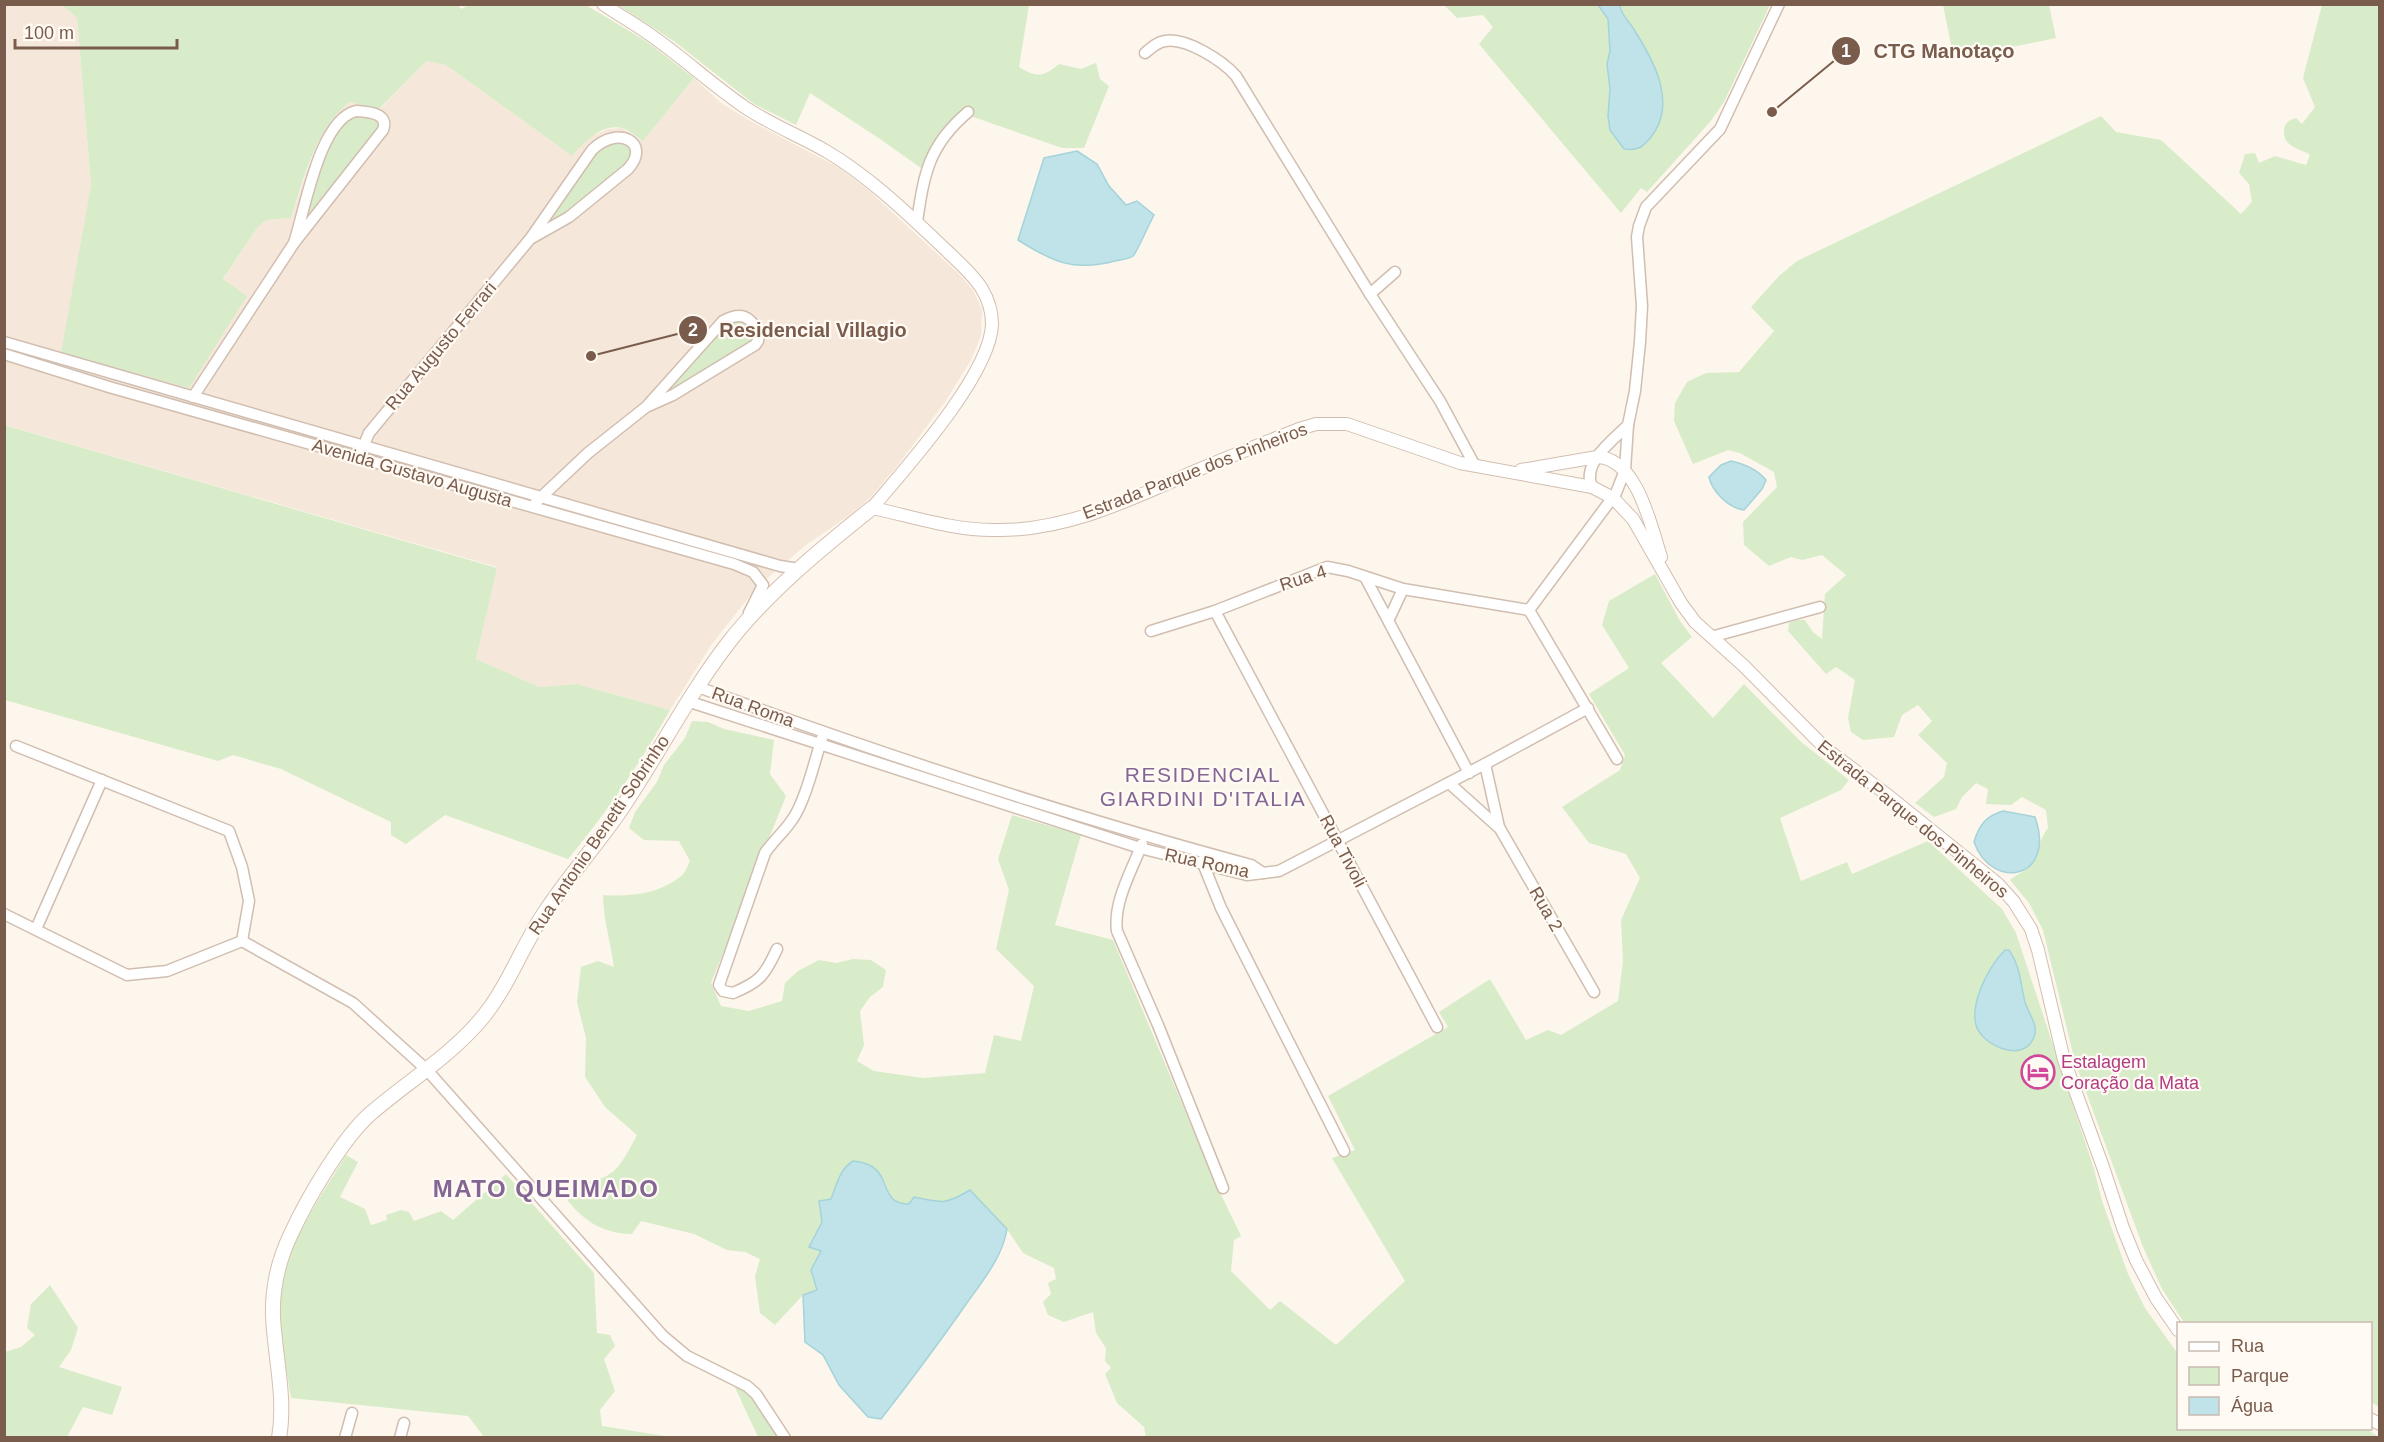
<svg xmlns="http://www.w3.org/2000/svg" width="2384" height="1442" font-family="Helvetica,sans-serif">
<rect width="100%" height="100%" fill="#fdf6ec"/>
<path fill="#f5e8da" d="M4 5H62L77 18 91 185 62 353 223 280 257 228 266 220 291 218 306 173 325 129 337 112 350 102 380 109 427 61 446 65 572 156 591 136 608 129 622 128 643 141 694 78 721 103 752 122 836 166 865 187 960 275 973 290 982 309 981 336 971 360 945 402 898 465 870 498 850 515 806 545 757 587 712 644 670 710 577 684 539 687 476 659 497 567 5 425Z"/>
<g fill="#d8ecc9">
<path d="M457 4 461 9 471 4 586 5 646 41 694 78 643 141C637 137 629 130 622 128 601 123 584 143 572 156L446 65 427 61 379 109 350 102C315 128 304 179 291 218L266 220 257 228 223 279 247 296 189 388 61 353 91 185 77 18 62 5Z"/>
<path d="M618 5H1029L1019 67C1037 78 1043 77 1059 64L1081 69 1096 63 1100 79 1109 86 1084 148H1062L962 113 938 136 921 168 880 139 810 93 796 125 754 104 675 42Z"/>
<path d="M1444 5H1598L1608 19 1610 51 1607 64 1610 89 1608 116 1631 24 1623 15 1620 5H1770L1724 102 1710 122 1647 192 1641 188 1621 213 1479 44 1493 27 1483 15 1457 18Z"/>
<path d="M1943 5H2049L2056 38 1954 59Z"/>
<path d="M2322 5H2379V1407L2371 1402 2370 1324H2185L2162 1289 2143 1247 2075 1062 2043 930 2029 903 2010 880C2016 875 2024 872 2029 867 2038 856 2038 841 2048 828L2046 810 2022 797 2011 805 1986 804 1988 789 1976 783 1962 797 1956 809 1934 817 1915 803 1944 777 1947 763 1918 735 1932 721 1918 705 1902 715 1894 737 1863 740 1851 732 1848 718 1855 680 1836 667 1826 674 1788 631 1789 623 1797 620H1805L1813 632 1822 639 1825 594 1846 575 1822 555 1802 560 1791 557 1769 566 1744 545 1743 522 1777 487 1774 472 1740 453 1728 450 1693 464 1674 421 1675 403 1687 382 1706 373 1739 372 1774 331 1751 307 1779 276 1797 261 2101 116 2116 132 2161 140 2241 214 2252 202 2249 184 2239 173 2245 154 2255 153 2259 163 2275 156 2306 165 2310 155C2299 148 2283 147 2284 131 2284 123 2289 120 2296 118L2302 124 2315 107 2303 78Z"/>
<path d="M355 117 368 118 378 123V128L307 218 311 195 336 131 341 124Z"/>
<path d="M609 142 628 143 631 150 629 162 567 215 541 229 592 156Z"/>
<path d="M735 319 745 321 754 334 752 343 663 395 716 332Z"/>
<path d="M4 425 497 568 476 659 539 687 577 684 670 710C640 764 607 812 568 859L445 815 406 844 391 835V822L281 769 233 755 218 761 5 700Z"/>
<path d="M1655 574 1680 621 1692 637 1661 663 1713 718 1744 684 1800 741 1849 780 1841 790 1780 818 1801 881 1847 862 1852 874 1928 841 2002 909 2016 933 2094 1169 2102 1201 2128 1274 2145 1308 2178 1354V1428H2365L2379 1437H1146L1144 1427 1117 1403 1105 1374 1111 1368 1105 1361 1106 1348 1096 1333 1093 1312 1064 1322 1048 1315 1043 1302 1051 1294 1048 1283 1056 1279 1054 1268 1023 1253 1007 1229 970 1190C946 1205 942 1203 915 1197L909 1204C882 1202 892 1190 882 1177 880 1174 875 1171 872 1168 846 1147 838 1180 831 1199L819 1201 822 1222 809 1246 821 1251 817 1290 803 1295 775 1325 760 1313 755 1276 760 1259 745 1252 727 1250 694 1234 641 1221 632 1234C605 1234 585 1222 568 1201L572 1184C614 1181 619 1169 637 1135L605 1107 585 1077 586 1038 577 1002 581 967 598 961 614 967C611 943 603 919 603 895 629 897 659 894 680 877 685 874 687 867 690 861L679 841 644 840 629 828 635 812 657 782 664 765 685 738 692 721 708 722 724 729 774 740 770 774 786 796 711 983 721 1006 749 1011 782 1001 785 983 798 971 819 960 836 963 853 959 871 960 886 970 883 987 870 997 860 1011 864 1045 857 1061 874 1071 923 1078 985 1073 994 1035 1021 1041 1034 986 996 949 1009 890 998 859 1012 815 1081 835 1055 925 1113 940 1214 1180 1241 1236 1234 1240 1231 1271 1270 1310 1280 1301 1336 1345 1405 1281 1332 1158 1355 1150 1328 1096 1448 1027 1439 1012 1490 979 1526 1040 1548 1030 1561 1035 1618 1001 1623 961 1621 920 1640 878 1626 854 1589 843 1562 807 1620 770 1625 755 1589 694 1629 668 1602 625 1609 601Z"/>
<path d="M346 1155 358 1162 340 1197 365 1209 371 1225 387 1220 386 1215 401 1210 409 1212 414 1221 441 1211 453 1220 506 1174 594 1273 597 1333 610 1335 615 1346 604 1359 615 1391 600 1410 602 1426 671 1437H484L468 1416 291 1398C287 1371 280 1343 279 1316 277 1256 317 1203 346 1155Z"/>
<path d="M50 1285 78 1328 71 1350 59 1367 122 1387 112 1415 83 1407 67 1437H5V1352L21 1347 35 1335 27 1328 31 1304Z"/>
<path d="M733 1383 746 1388 781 1437H758Z"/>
</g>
<g fill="#bfe3e8" stroke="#a5d3da" stroke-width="1.5">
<path d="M1598 5H1620C1621 15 1628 20 1633 28 1653 59 1678 103 1651 137 1643 147 1638 151 1624 149L1610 130 1608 116 1610 89 1607 64 1610 51 1608 19Z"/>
<path d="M1077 151 1097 164 1109 186 1126 205 1137 201 1154 215C1150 222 1136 254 1133 256 1129 259 1120 260 1115 261 1073 272 1053 262 1018 240L1044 158Z"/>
<path d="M1731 461C1744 464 1758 470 1766 480L1762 489 1744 510C1728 508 1712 491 1709 477L1721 465Z"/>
<path d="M2003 811 2035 817C2057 879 1992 892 1974 842 1979 825 1986 816 2003 811Z"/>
<path d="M2005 950H2009C2021 967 2020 983 2025 1002 2028 1013 2039 1025 2034 1037 2024 1064 1982 1046 1976 1025 1970 1002 1989 966 2005 950Z"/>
<path d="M853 1161C898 1165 874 1204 909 1204L914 1197C942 1203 945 1205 970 1190L1007 1229C1002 1260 979 1285 962 1310 936 1347 909 1383 881 1419L868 1417 839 1385 823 1355 805 1342 803 1295 817 1290 811 1270 821 1251 809 1247 822 1222 819 1201 831 1199C837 1184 839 1170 853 1161Z"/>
</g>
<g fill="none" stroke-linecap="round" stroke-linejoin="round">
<g stroke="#d1beb0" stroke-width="13">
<g id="minor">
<path d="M1145 53C1151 48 1157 42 1165 41 1186 37 1223 61 1236 76L1370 294"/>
<path d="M356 111C369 112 389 113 383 130L294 243C305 210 319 120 356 111Z"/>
<path d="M917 222C924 173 929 145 968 112"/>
<path d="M1395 272 1370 294 1440 401 1475 466"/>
<path d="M4 342 780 566 799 569"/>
<path d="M4 354 109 387 734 564 753 572 763 585 749 613"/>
<path d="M193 397 294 243"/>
<path d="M361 452 369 433 530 239 592 150C618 124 652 143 628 169L569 217 530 239"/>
<path d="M1592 487C1581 463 1613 440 1628 425"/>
<path d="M536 502 588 453 646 407 723 321C741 311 750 316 759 333L758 341 755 345 673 395 646 407"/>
<path d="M1365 577 1469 773"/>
<path d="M1529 610 1616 493 1625 470 1628 425 1635 391 1640 342 1642 306 1637 237 1639 226 1646 207 1720 129 1779 4"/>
<path d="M1529 610 1617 759"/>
<path d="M1215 611 1437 1027"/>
<path d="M1389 619 1403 589"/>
<path d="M1151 631 1215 611 1327 567 1348 571 1403 589 1529 610"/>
<path d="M1711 637 1820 607"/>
<path d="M698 687C879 753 1064 815 1251 865L1263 873"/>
<path d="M687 701 1140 848 1247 875 1279 871 1485 764 1588 708"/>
<path d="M1485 764 1499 827 1594 992"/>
<path d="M1449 783 1498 827"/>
<path d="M1142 844C1132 870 1113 902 1117 931L1158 1025 1223 1188"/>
<path d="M1202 861 1221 908 1344 1151"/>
<path d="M4 914 127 975 167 971 242 941 249 901 242 867 229 831 16 746"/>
<path d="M36 929 102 780"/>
<path d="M242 941 353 1003 427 1070 663 1336 687 1356 747 1386 756 1394 785 1438"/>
<path d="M777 949C765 975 760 982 733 993L723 991 719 985 765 853C773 841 784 832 792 820 805 802 815 760 822 738"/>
<path d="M345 1438 352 1413"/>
<path d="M400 1438 404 1423"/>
</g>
</g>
<g stroke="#d1beb0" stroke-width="14">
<g id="tertiary">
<path d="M603 4C620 16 639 26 656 39 687 61 715 87 746 108 772 125 800 136 826 151 870 177 908 214 945 249 958 262 973 274 982 289 988 299 992 312 992 324 991 374 905 469 872 508 911 516 952 530 993 530 1064 532 1130 500 1193 472 1228 457 1264 443 1299 429L1316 424H1347L1460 463 1592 487 1613 498 1633 519 1681 603 1695 622 1744 666 1825 748 1886 794 1998 884 2014 902 2031 929 2038 950 2064 1060 2103 1167 2123 1228 2136 1260 2156 1298 2178 1330"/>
<path d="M1521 470 1597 457C1637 458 1651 526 1661 557"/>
<path d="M2370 1419 2380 1424"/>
</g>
</g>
<g stroke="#d6c0b0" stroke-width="16">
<path id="secondary" d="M279 1438C286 1398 275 1357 273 1317 272 1289 279 1259 291 1234 307 1199 342 1139 370 1114 408 1081 451 1056 483 1017 509 985 522 946 545 912 568 877 596 846 620 811 658 755 688 695 729 642 768 592 823 547 872 508"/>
</g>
<use href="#minor" stroke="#fff" stroke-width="10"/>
<use href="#tertiary" stroke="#fff" stroke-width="12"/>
<use href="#secondary" stroke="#fff" stroke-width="14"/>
</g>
<defs>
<g id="hotel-ring" transform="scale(1.725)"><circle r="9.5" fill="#fffaf3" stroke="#d1479c" stroke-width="1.5"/><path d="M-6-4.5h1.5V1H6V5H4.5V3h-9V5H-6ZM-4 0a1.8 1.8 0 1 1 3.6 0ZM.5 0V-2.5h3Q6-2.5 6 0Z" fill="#d1479c"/></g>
</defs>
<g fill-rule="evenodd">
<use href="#hotel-ring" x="2038" y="1072"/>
</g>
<g text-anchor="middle" stroke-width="4.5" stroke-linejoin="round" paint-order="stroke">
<g font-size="18" fill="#7a5c4d" stroke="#fffaf3">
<text transform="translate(441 346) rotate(-50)" y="6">Rua Augusto Ferrari</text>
<text transform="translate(1195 471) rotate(-21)" y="6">Estrada Parque dos Pinheiros</text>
<text transform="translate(412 473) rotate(16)" y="6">Avenida Gustavo Augusta</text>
<text transform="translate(1303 578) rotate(-18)" y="6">Rua 4</text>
<text transform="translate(753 707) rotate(20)" y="6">Rua Roma</text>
<text transform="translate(1913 819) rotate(39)" y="6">Estrada Parque dos Pinheiros</text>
<text transform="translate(599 835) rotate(-56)" y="6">Rua Antonio Benetti Sobrinho</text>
<text transform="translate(1343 851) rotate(62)" y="6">Rua Tivoli</text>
<text transform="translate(1207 863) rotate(12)" y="6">Rua Roma</text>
<text transform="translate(1546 909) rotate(60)" y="6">Rua 2</text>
</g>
<g font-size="18" fill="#b23c85" stroke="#fffaf3" text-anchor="start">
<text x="2061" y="1068">Estalagem<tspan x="2061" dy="21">Coração da Mata</tspan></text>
</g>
<g font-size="21" letter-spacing="1.5" fill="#846695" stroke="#fffaf3">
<text x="1203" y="782">RESIDENCIAL<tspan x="1203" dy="24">GIARDINI D'ITALIA</tspan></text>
</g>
<g font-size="24" font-weight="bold" letter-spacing="1.5" fill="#846695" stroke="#fffaf3">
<text x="546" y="1197">MATO QUEIMADO</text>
</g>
</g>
<path fill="none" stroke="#7a5c4d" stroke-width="2" d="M1772 112L1846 51M591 356L693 330"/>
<g fill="#7a5c4d" stroke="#fffaf3" stroke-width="2">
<circle cx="1772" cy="112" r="6"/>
<circle cx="591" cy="356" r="6"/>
<circle cx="1846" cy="51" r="15"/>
<circle cx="693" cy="330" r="15"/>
</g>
<g font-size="18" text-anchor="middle" font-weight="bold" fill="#fff">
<text x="1846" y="57">1</text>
<text x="693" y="336">2</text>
</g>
<g font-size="20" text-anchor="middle" font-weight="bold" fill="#7a5c4d" stroke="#fffaf3" stroke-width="4.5" stroke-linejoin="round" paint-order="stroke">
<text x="1944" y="58">CTG Manotaço</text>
<text x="813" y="337">Residencial Villagio</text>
</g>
<rect width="2384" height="1442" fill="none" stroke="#7a5c4d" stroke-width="12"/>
<rect x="2177" y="1322" width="195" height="108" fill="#fffaf3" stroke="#cabbb1" stroke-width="1.5"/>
<rect x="2189" y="1342" width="30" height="9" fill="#ffffff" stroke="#cabbb1" stroke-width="1.5"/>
<text x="2231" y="1352" font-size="18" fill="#7a5c4d">Rua</text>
<rect x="2189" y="1367" width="30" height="18" fill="#d8ecc9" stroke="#cabbb1" stroke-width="1.5"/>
<text x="2231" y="1382" font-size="18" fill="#7a5c4d">Parque</text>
<rect x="2189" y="1397" width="30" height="18" fill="#bfe3e8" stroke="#cabbb1" stroke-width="1.5"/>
<text x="2231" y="1412" font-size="18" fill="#7a5c4d">Água</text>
<path d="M15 39v9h162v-9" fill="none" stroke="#7a5c4d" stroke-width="3"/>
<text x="24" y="39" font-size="18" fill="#7a5c4d" stroke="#fffaf3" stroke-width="4.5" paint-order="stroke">100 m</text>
</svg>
